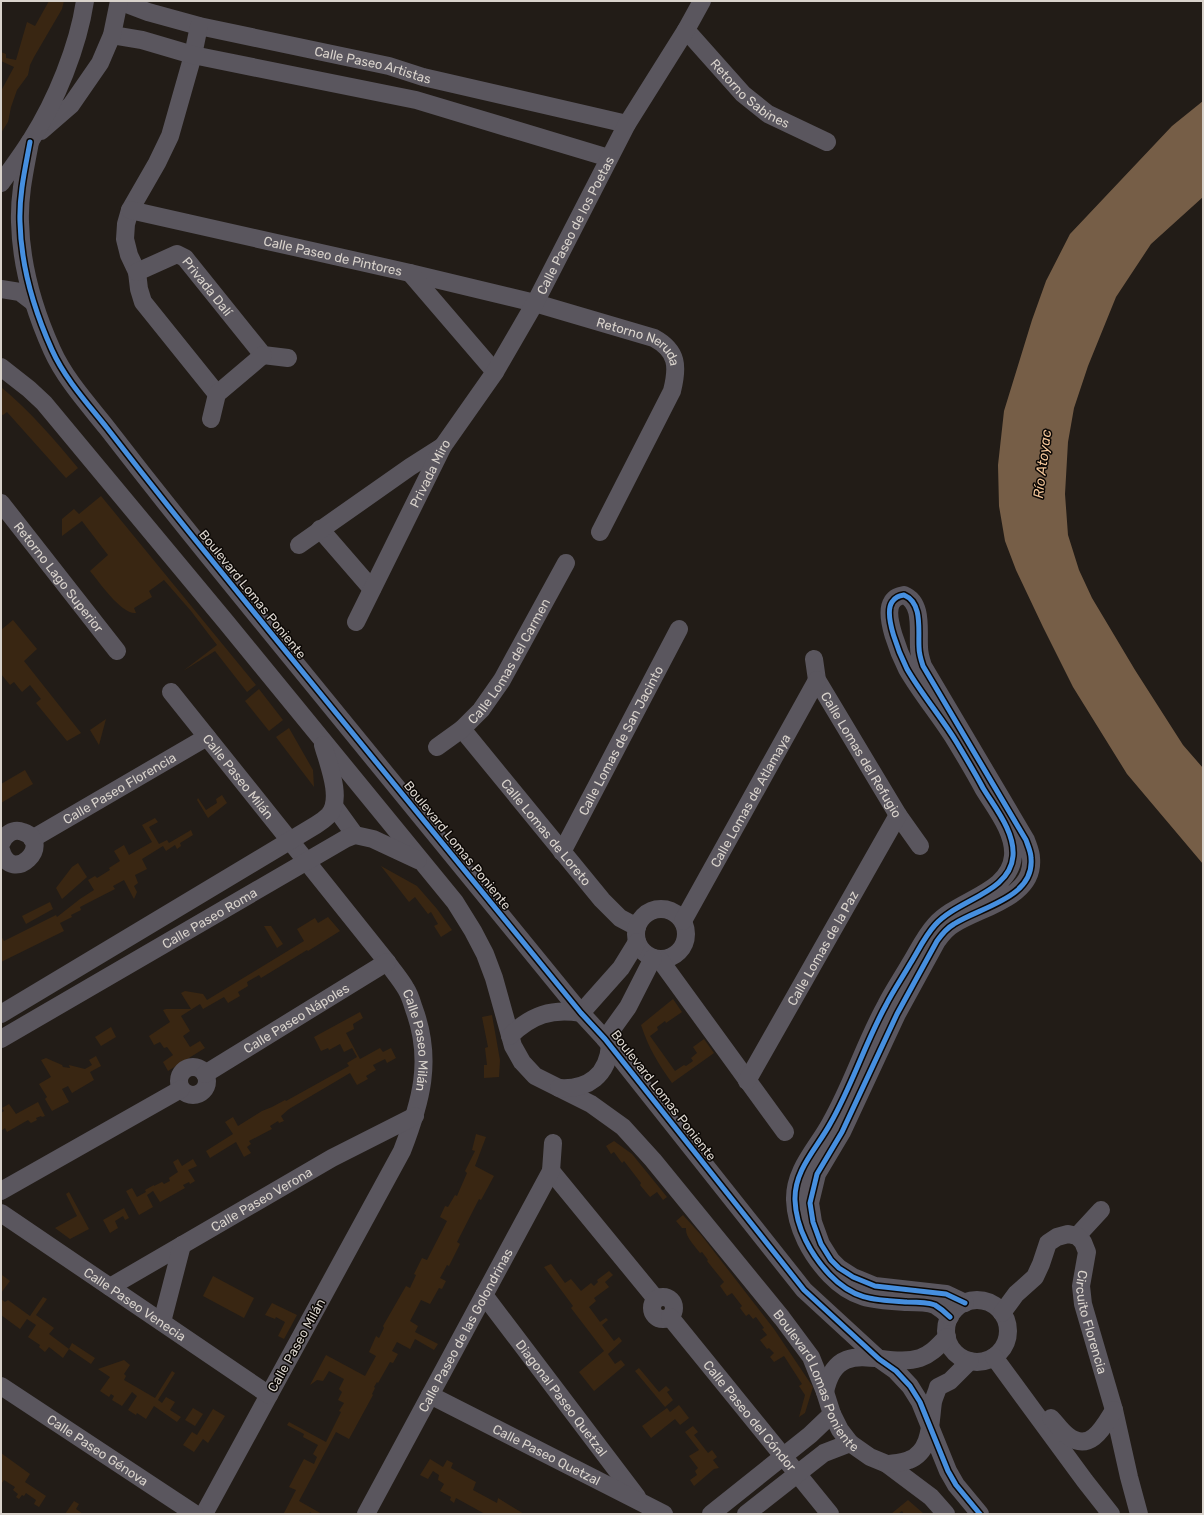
<svg xmlns="http://www.w3.org/2000/svg" width="1204" height="1515" font-family="Rubik,sans-serif">
<rect width="100%" height="100%" fill="#221c17"/>
<g fill="#392612">
<path d="M49 1H64L62 9 34 57 30 65 28 75 17 90 11 107 8 122 1 133V91L14 67 1 61V52L6 54V58L16 60 27 22 35 26Z"/>
<path d="M1 387C30 411 54 439 78 468L66 478 7 412 3 415 1 414Z"/>
<path d="M101 496 256 685 247 692 215 651 183 671 217 645 191 611 164 580 149 591 152 597 134 608 136 613C122 615 99 582 90 571L108 555 82 521 62 536V519L74 509 79 514Z"/>
<path d="M13 620 37 649 24 661 81 733 67 741 36 703 41 699 30 685 22 692 14 682 10 685 1 674V630Z"/>
<path d="M259 689 283 720 269 731 245 701Z"/>
<path d="M106 719 99 745 90 730Z"/>
<path d="M289 728 313 770 314 787 276 737Z"/>
<path d="M25 770 33 784 1 803V784Z"/>
<path d="M222 795 227 803 208 818 197 800 198 798 206 810 217 803 216 799Z"/>
<path d="M155 818 158 822 149 827 159 844 167 840 169 843 191 830 193 835 180 843 181 846 177 849 175 845 166 851 163 846 142 859 147 869 135 875 138 883 134 886 137 892 134 899 124 880 113 886 115 889 80 907 81 910 71 915 72 917 60 923 64 931 1 962V936L4 941 56 915 57 917 80 899 94 890 88 880 95 876 97 878 110 870 109 868 120 861 114 851 124 845 129 855 152 842 142 825Z"/>
<path d="M78 863 87 877 62 899 56 888 72 867Z"/>
<path d="M381 866 417 886 437 909 452 930 441 937 434 926 438 924 431 912 428 914 415 897 409 902Z"/>
<path d="M50 902 53 909 26 924 22 916Z"/>
<path d="M328 917 340 931 308 951 307 950 261 978 259 975 247 982 248 986 238 992 240 996 228 1003 224 997 203 1009 200 1004 181 1016 190 1031 183 1036 190 1047 200 1041 205 1048 168 1071 163 1062 173 1055 167 1047 164 1048 160 1042 154 1045 149 1036 170 1022 163 1010 166 1009H191L181 993 185 991 203 994 207 1000 304 941 297 929 315 918 318 923Z"/>
<path d="M264 926H271L283 944 277 948Z"/>
<path d="M673 999 682 1012 666 1023 665 1021 657 1027 658 1030 650 1036 675 1071 684 1065 686 1066 693 1061 691 1058 697 1053 693 1047 704 1039 714 1053 672 1083C658 1063 649 1049 641 1025Z"/>
<path d="M360 1012 363 1018 353 1024 354 1029 346 1033 360 1059 380 1048 383 1052 391 1048 396 1058 387 1063 385 1059 373 1065 376 1070 366 1076 368 1079 357 1085 350 1073 289 1109 281 1116 284 1121 279 1123 278 1121 270 1126 272 1129 249 1141 251 1144 247 1147 251 1153 244 1157 236 1142 210 1158 206 1151 233 1134 225 1122 233 1117 238 1126 262 1111 272 1107 285 1100 286 1101 349 1066 347 1063 357 1057 352 1048 344 1052 340 1044 329 1050 328 1048 321 1051 314 1037Z"/>
<path d="M492 1015 500 1060 499 1077 484 1078V1065H487L485 1048 488 1047 482 1017Z"/>
<path d="M111 1027 116 1037 101 1046 95 1037Z"/>
<path d="M96 1056 101 1066 90 1072 94 1080 72 1093 68 1086 62 1089 69 1102 52 1111 45 1099 47 1097 39 1084 51 1077 41 1060 46 1058 62 1065 63 1067 70 1068 69 1065 85 1069 92 1065 89 1060Z"/>
<path d="M38 1102 45 1116 42 1117 41 1116 36 1118 37 1120 31 1123 28 1120 7 1132 5 1128 1 1131V1113L4 1111 2 1108 9 1104 16 1114Z"/>
<path d="M476 1134 486 1137 475 1166 494 1176 481 1200 479 1199 457 1242 460 1244 449 1266 447 1265 440 1278 446 1281 442 1289 439 1288 430 1304 421 1300 410 1321 418 1326 415 1332 438 1344 434 1350 415 1339 410 1349 397 1342 392 1351 398 1354 393 1363 390 1362 378 1383 377 1382 374 1387 375 1388 372 1394 373 1395 349 1439 336 1432 299 1501 322 1514H313L310 1512 309 1514H285L284 1513 296 1490 289 1487 304 1459 314 1464 317 1457 313 1454 318 1445 303 1437 304 1434 287 1425 289 1422 326 1442 341 1412 339 1411 344 1403 338 1400 342 1392 339 1389 344 1379 329 1371 323 1381 317 1380 310 1385 326 1355 365 1376 376 1356 369 1352 376 1336 379 1338 384 1328 383 1326 406 1286 410 1288 416 1275 414 1274 422 1258 427 1260 447 1221 440 1217 445 1206 448 1207 455 1195 457 1196 467 1173 465 1171 475 1151 472 1150Z"/>
<path d="M614 1141 632 1154 667 1197 663 1200 657 1192 650 1197 640 1185 641 1183 624 1161 622 1163 614 1152 611 1154 606 1146Z"/>
<path d="M178 1159 182 1166 193 1159 197 1166 188 1170 195 1181 190 1184 189 1182 183 1185 185 1188 160 1202 153 1191 147 1195 153 1207 139 1215 126 1191 132 1188 137 1197 146 1192 145 1190 154 1185V1186L162 1182 164 1184 170 1181 169 1178 178 1172 173 1162Z"/>
<path d="M69 1192 89 1229 70 1239 55 1228 77 1216 66 1194Z"/>
<path d="M124 1208 129 1218 125 1220 123 1216 115 1221 118 1228 110 1233 103 1220Z"/>
<path d="M683 1215 702 1236 774 1329 813 1387 805 1413 799 1417 805 1395 799 1386 802 1384 784 1356 774 1362 770 1357 774 1353 769 1348 767 1349 760 1340 767 1335 762 1329 764 1328 756 1317 753 1319 749 1314 746 1316 740 1308 742 1306 732 1293 727 1296 720 1286 724 1282 707 1261 708 1260 702 1252 700 1253C695 1246 685 1237 686 1228H682L676 1221Z"/>
<path d="M551 1264 565 1283 571 1279 581 1291 591 1283 594 1286 598 1282 597 1280 609 1271 613 1275 605 1282 609 1287 594 1298 596 1301 589 1307 600 1322 606 1318 608 1320 602 1325 614 1341 619 1337 622 1341 608 1354 615 1364 621 1360 625 1365 594 1391 579 1372 604 1351 571 1308 573 1306 544 1267Z"/>
<path d="M2 1275 10 1281 1 1293V1277Z"/>
<path d="M213 1276 254 1298 244 1318 203 1296Z"/>
<path d="M43 1297 47 1299 36 1315 54 1328 49 1334 69 1349 72 1343 95 1358 91 1364 69 1349 63 1358 49 1347 45 1352 39 1347 40 1345 28 1337 36 1325 27 1319 20 1329 1 1315V1299L5 1302 8 1300 30 1316Z"/>
<path d="M272 1303 297 1315 284 1339 278 1336 285 1322 276 1317 275 1319 265 1315Z"/>
<path d="M124 1360 130 1365 124 1374 126 1376 124 1380 155 1398 172 1371 175 1373 158 1400 162 1403 166 1397 175 1402 170 1410 181 1417 177 1422 154 1406 146 1419 137 1413 136 1415 128 1410 137 1396 132 1392 122 1406 112 1400 114 1396 111 1394 109 1397 100 1391 110 1377 98 1369Z"/>
<path d="M639 1368 659 1392 666 1386 670 1390 667 1392 673 1400 665 1407 635 1371Z"/>
<path d="M679 1405 689 1418 680 1425 675 1419 651 1438 642 1426 667 1408 670 1412Z"/>
<path d="M193 1408 203 1414 195 1426 185 1420Z"/>
<path d="M213 1409 225 1416 208 1443 203 1439 194 1452 183 1445 192 1432 197 1435Z"/>
<path d="M693 1426 698 1432 694 1435 708 1453 712 1450 717 1457 713 1460 719 1468 714 1469 694 1486 690 1480 697 1475 695 1471 698 1468 689 1456 699 1450 685 1432Z"/>
<path d="M1 1453 30 1474 25 1482 46 1496 39 1507 34 1504 36 1500 26 1493 24 1496 22 1495 19 1499 16 1497 18 1494 13 1490 15 1487 4 1480 2 1483 1 1482Z"/>
<path d="M430 1459 443 1467 447 1460 453 1463 451 1468 476 1482 473 1490 497 1503 498 1498 524 1514H485L456 1498 454 1503 450 1500 451 1497 440 1491 444 1484 438 1480 439 1475 433 1471 428 1479 420 1475Z"/>
<path d="M908 1500 924 1514H904L902 1511 898 1514H891Z"/>
<path d="M74 1501 79 1504 76 1509 83 1514H65Z"/>
</g>
<path fill="#765e47" d="M1203 101V197L1151 244 1116 297 1088 366 1074 408 1068 442 1065 494 1068 535 1079 570 1092 598 1135 670 1183 745 1203 768V864L1127 774 1073 687 1043 627 1016 570 1005 541 999 506 998 465 1004 411 1032 320 1046 281 1070 234 1172 126Z"/>
<g fill="none" stroke-linecap="round" stroke-linejoin="round">
<g stroke="#5a565e" stroke-width="18">
<path id="s1" d="M119 1 148 12 199 26 389 66 423 77 627 124"/>
<path d="M199 26 193 55 170 136 157 163 130 210 126 224 125 239 129 255 137 272 139 289 143 302 217 394"/>
<path id="s2" d="M686 30 743 94 768 114 827 142"/>
<path d="M112 35 142 40 193 55 416 100 609 158"/>
<path d="M41 131 71 105 100 63 112 35 119 1"/>
<path d="M30 142C25 169 19 195 20 222 21 265 34 310 52 350 65 379 88 404 107 428 141 472 175 515 210 558 333 710 457 861 581 1013L605 1039 804 1290 879 1359 896 1371 910 1386 920 1402 948 1471 956 1485 980 1514"/>
<path d="M1 183C11 169 22 155 31 140 56 101 78 47 85 1"/>
<path id="s3" d="M130 210 410 273 535 303 654 338C678 351 678 367 672 391L600 532"/>
<path id="s4" d="M137 272 177 254 185 258 263 355 288 358"/>
<path d="M410 273 495 372"/>
<path d="M1 289 20 292 33 302"/>
<path id="s5" d="M1 367 29 389 44 403 226 622 455 902 473 931 485 954 494 978 513 1046 522 1062 535 1076 591 1104 623 1127 653 1160 782 1318 811 1357 825 1392 832 1414 840 1430 850 1443 870 1457 887 1464 931 1497 946 1514"/>
<path d="M211 419 217 394 263 355"/>
<path id="s6" d="M1 503 117 651"/>
<path d="M320 529 372 589"/>
<path d="M299 545 410 467 443 446"/>
<path id="s7" d="M356 622 443 446 495 372 535 303 627 124 686 30 702 1"/>
<path id="s8" d="M814 659 817 680 898 815 920 846"/>
<path id="s9" d="M171 692 387 962C393 971 401 980 406 989 410 995 412 1003 414 1009 433 1060 421 1102 402 1151L204 1514"/>
<path id="s10" d="M462 729 602 900 620 918 637 927"/>
<path id="s11" d="M437 747 462 729 481 710 502 680 566 563"/>
<path d="M334 806 355 835"/>
<path id="s12" d="M32 839 207 737"/>
<path d="M1 844C4 835 13 828 23 832 55 843 12 887 1 850"/>
<path id="s13" d="M562 852 679 629"/>
<circle cx="661" cy="934" r="25"/>
<path id="s14" d="M683 921 817 680"/>
<path d="M660 960 785 1132"/>
<path d="M1 1014 316 825C321 822 325 819 329 815 343 799 328 763 323 745"/>
<path d="M510 1036C531 1015 552 1008 581 1013L621 968 637 942"/>
<path id="s15" d="M1 1039 345 839 355 835 373 839 418 860"/>
<path d="M605 1039 628 1007 653 958"/>
<circle cx="193" cy="1081" r="14"/>
<path id="s16" d="M205 1074 387 962"/>
<path id="s17" d="M747 1081 898 815"/>
<path d="M559 1088C588 1090 608 1075 610 1045"/>
<path d="M551 1171 656 1299"/>
<path d="M1 1191 181 1089"/>
<path id="s18" d="M1 1213 269 1395"/>
<path d="M1077 1236 1101 1210"/>
<path id="s19" d="M110 1287 332 1158 415 1116"/>
<path id="s20" d="M484 1295 637 1497"/>
<circle cx="663" cy="1308" r="11"/>
<circle cx="977" cy="1331" r="31"/>
<path id="s21" d="M1002 1313 1016 1294 1035 1277 1041 1264 1048 1243 1057 1237 1068 1234 1077 1236 1083 1242 1087 1252 1081 1286 1083 1304 1114 1410 1129 1477 1139 1514"/>
<path id="s22" d="M670 1317 830 1514"/>
<path d="M950 1317C946 1313 940 1308 935 1305 927 1302 916 1302 907 1302 874 1300 854 1300 830 1275 811 1255 796 1228 795 1200 794 1170 817 1148 830 1124 852 1086 865 1043 886 1005 893 991 902 978 910 964 918 951 925 936 935 925 958 899 1010 893 1013 856 1015 832 995 808 983 788 975 773 966 758 957 743 942 718 922 695 907 669 900 655 883 615 892 602 895 597 899 596 904 595 923 603 918 630 919 647 919 654 921 660 923 666L1026 840C1028 846 1031 852 1031 858 1035 898 980 907 954 924 947 928 942 934 937 941L897 1014 842 1132 817 1174 810 1203 813 1222 821 1244 831 1260 839 1268 853 1277 875 1286 946 1294 965 1303"/>
<path d="M162 1322 182 1245"/>
<path d="M994 1357 1085 1481 1111 1514"/>
<path id="s23" d="M1 1386 195 1514"/>
<path d="M825 1392C837 1333 884 1370 920 1358 932 1354 939 1345 947 1337"/>
<path id="s24" d="M430 1395 664 1514"/>
<path d="M1051 1418C1056 1423 1061 1431 1068 1436 1091 1453 1104 1426 1114 1410"/>
<path d="M887 1464C894 1463 902 1463 909 1460 932 1451 930 1422 933 1402 934 1397 937 1392 938 1387L950 1381 970 1361"/>
<path id="s25" d="M366 1514 551 1171 553 1143"/>
<path d="M711 1514 810 1435 832 1414"/>
<path d="M746 1514 824 1453 850 1443"/>
</g>
<g stroke="#0c0805" stroke-width="8">
<g id="cycleway">
<path d="M30 142C25 169 19 195 20 222 21 265 34 310 52 350 65 379 88 404 107 428 141 472 175 515 210 558 333 710 457 861 581 1013L605 1039 804 1290 879 1359 896 1371 910 1386 920 1402 948 1471 956 1485 980 1514"/>
<path d="M950 1317C946 1313 940 1308 935 1305 927 1302 916 1302 907 1302 874 1300 854 1300 830 1275 811 1255 796 1228 795 1200 794 1170 817 1148 830 1124 852 1086 865 1043 886 1005 893 991 902 978 910 964 918 951 925 936 935 925 958 899 1010 893 1013 856 1015 832 995 808 983 788 975 773 966 758 957 743 942 718 922 695 907 669 900 655 883 615 892 602 895 597 899 596 904 595 923 603 918 630 919 647 919 654 921 660 923 666L1026 840C1028 846 1031 852 1031 858 1035 898 980 907 954 924 947 928 942 934 937 941L897 1014 842 1132 817 1174 810 1203 813 1222 821 1244 831 1260 839 1268 853 1277 875 1286 946 1294 965 1303"/>
</g>
</g>
<use href="#cycleway" stroke="#468fdf" stroke-width="5"/>
</g>
<g text-anchor="middle" stroke-width="3" stroke-linejoin="round" paint-order="stroke">
<g font-size="13" fill="#d9d3cc" stroke="#0c0805">
<text dy="5" stroke="none"><textPath href="#s1" startOffset="262">Calle Paseo Artistas</textPath></text>
<text dy="5" stroke="none"><textPath href="#s2" startOffset="91">Retorno Sabines</textPath></text>
<text dy="5" stroke="none"><textPath href="#s7" startOffset="454">Calle Paseo de los Poetas</textPath></text>
<text dy="5" stroke="none"><textPath href="#s3" startOffset="208">Calle Paseo de Pintores</textPath></text>
<text dy="5" stroke="none"><textPath href="#s4" startOffset="89">Privada Dalí</textPath></text>
<text dy="5" stroke="none"><textPath href="#s3" startOffset="528">Retorno Neruda</textPath></text>
<text dy="5" stroke="none"><textPath href="#s7" startOffset="166">Privada Miro</textPath></text>
<text dy="5" stroke="none"><textPath href="#s6" startOffset="94">Retorno Lago Superior</textPath></text>
<text transform="translate(253 594) rotate(51)" y="5">Boulevard Lomas Poniente</text>
<text dy="5" stroke="none"><textPath href="#s11" startOffset="114">Calle Lomas del Carmen</textPath></text>
<text dy="5" stroke="none"><textPath href="#s13" startOffset="126">Calle Lomas de San Jacinto</textPath></text>
<text dy="5" stroke="none"><textPath href="#s8" startOffset="108">Calle Lomas del Refugio</textPath></text>
<text dy="5" stroke="none"><textPath href="#s9" startOffset="108">Calle Paseo Milán</textPath></text>
<text dy="5" stroke="none"><textPath href="#s12" startOffset="101">Calle Paseo Florencia</textPath></text>
<text dy="5" stroke="none"><textPath href="#s14" startOffset="138">Calle Lomas de Atlamaya</textPath></text>
<text dy="5" stroke="none"><textPath href="#s10" startOffset="133">Calle Lomas de Loreto</textPath></text>
<text transform="translate(458 845) rotate(51)" y="5">Boulevard Lomas Poniente</text>
<text dy="5" stroke="none"><textPath href="#s15" startOffset="241">Calle Paseo Roma</textPath></text>
<text dy="5" stroke="none"><textPath href="#s17" startOffset="153">Calle Lomas de la Paz</textPath></text>
<text dy="5" stroke="none"><textPath href="#s16" startOffset="107">Calle Paseo Nápoles</textPath></text>
<text dy="5" stroke="none"><textPath href="#s9" startOffset="432">Calle Paseo Milán</textPath></text>
<text transform="translate(664 1095) rotate(52)" y="5">Boulevard Lomas Poniente</text>
<text dy="5" stroke="none"><textPath href="#s19" startOffset="175">Calle Paseo Verona</textPath></text>
<text dy="5" stroke="none"><textPath href="#s18" startOffset="162">Calle Paseo Venecia</textPath></text>
<text dy="5" stroke="none"><textPath href="#s21" startOffset="208">Circuito Florencia</textPath></text>
<text dy="5" stroke="none"><textPath href="#s25" startOffset="209">Calle Paseo de las Golondrinas</textPath></text>
<text transform="translate(296 1345) rotate(-61)" y="5">Calle Paseo Milán</text>
<text dy="5" stroke="none"><textPath href="#s5" startOffset="1319">Boulevard Lomas Poniente</textPath></text>
<text dy="5" stroke="none"><textPath href="#s20" startOffset="129">Diagonal Paseo Quetzal</textPath></text>
<text dy="5" stroke="none"><textPath href="#s22" startOffset="127">Calle Paseo del Cóndor</textPath></text>
<text dy="5" stroke="none"><textPath href="#s23" startOffset="116">Calle Paseo Génova</textPath></text>
<text dy="5" stroke="none"><textPath href="#s24" startOffset="131">Calle Paseo Quetzal</textPath></text>
</g>
<g font-size="14" font-style="italic" fill="#f6c89b" stroke="#0c0805">
<text transform="translate(1042 464) rotate(-83)" y="5">Río Atoyac</text>
</g>
</g>
<rect width="1204" height="1515" fill="none" stroke="#d9d3cc" stroke-width="4"/>
</svg>
